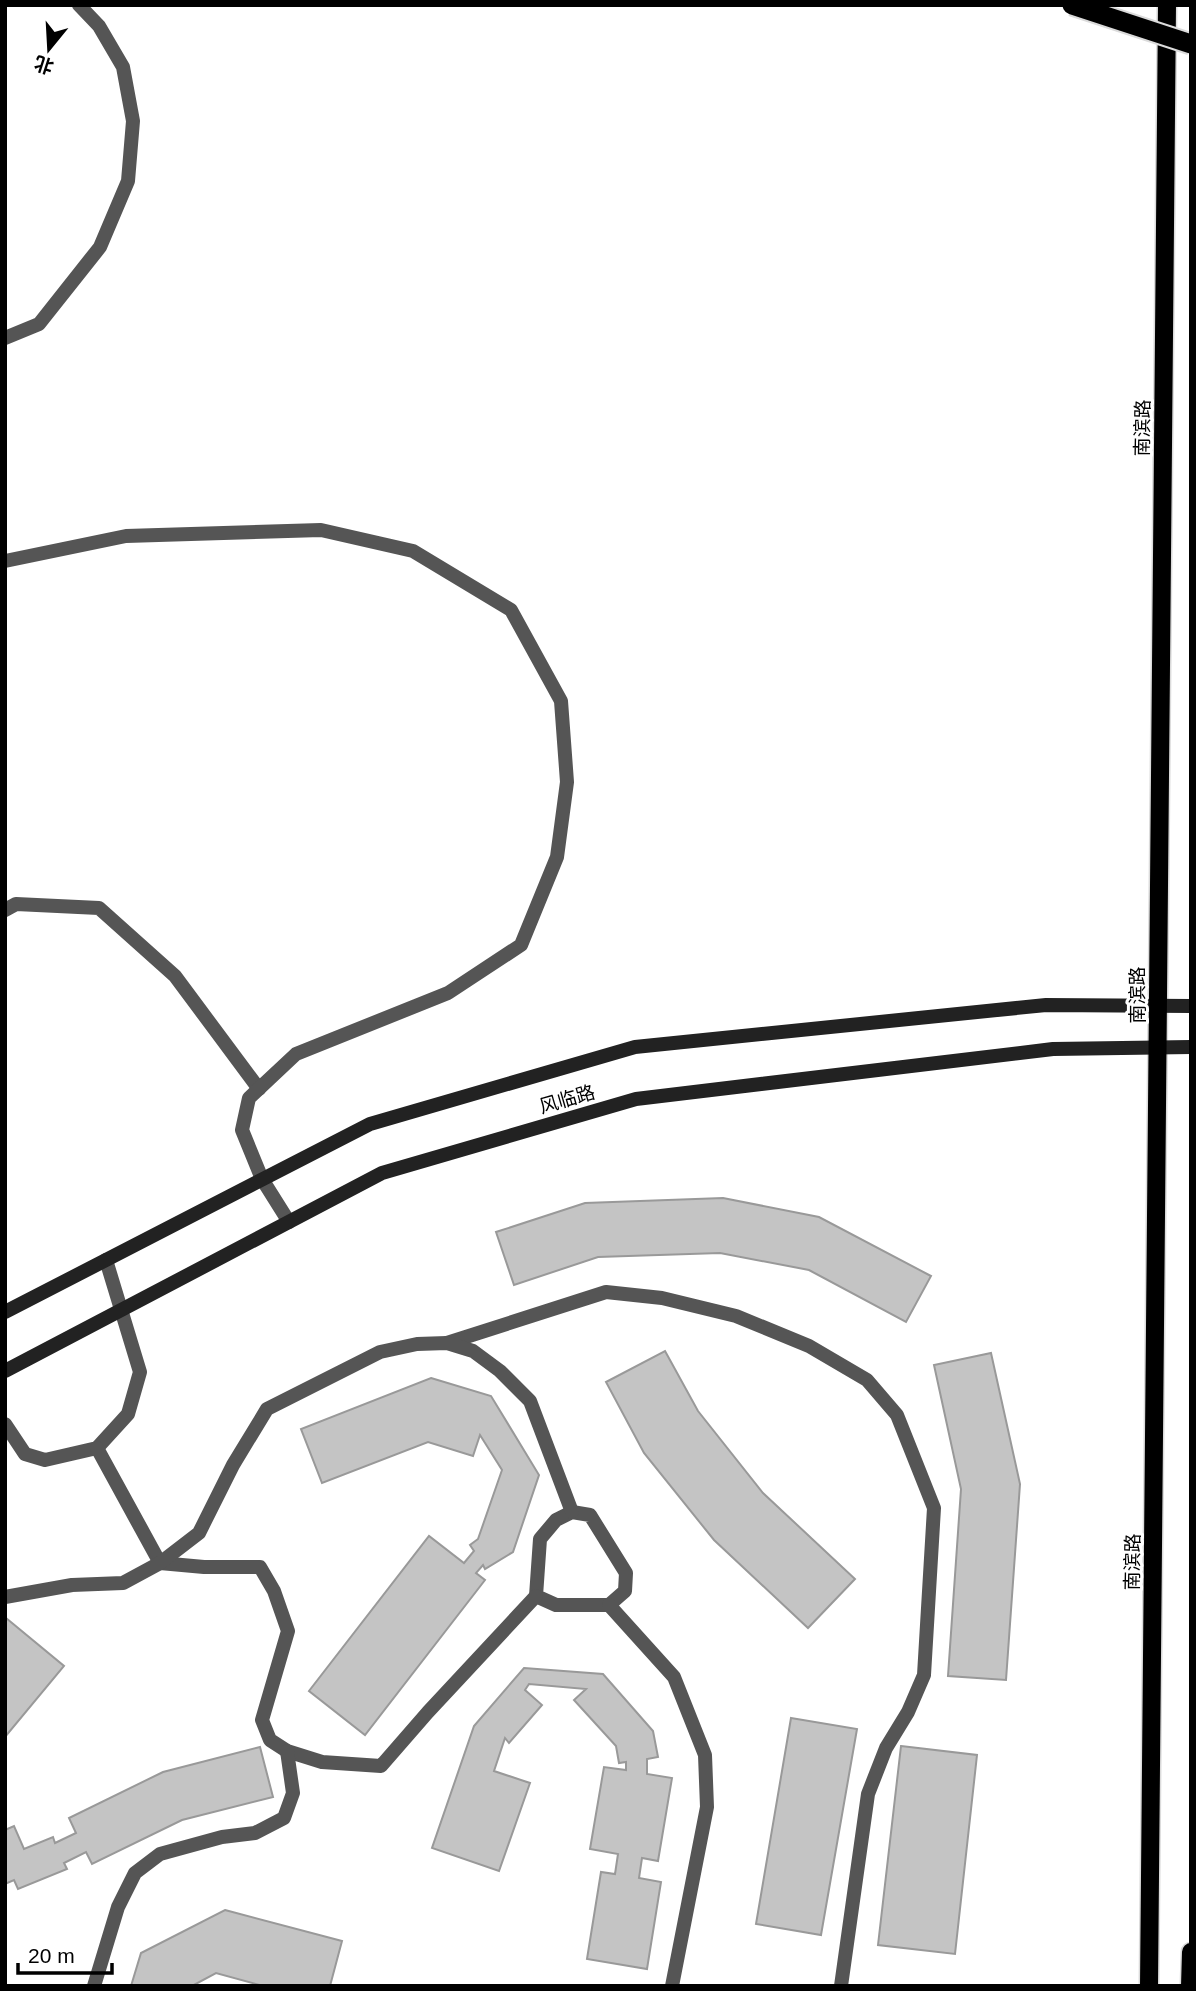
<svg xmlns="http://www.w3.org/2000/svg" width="1196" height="1991" font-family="Arial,'Noto Sans SC',sans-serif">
<rect width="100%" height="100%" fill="#fff"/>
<g fill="#c4c4c4" stroke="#999" stroke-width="2">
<path d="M723 1198 819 1217 931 1276 906 1322 809 1270 720 1253 598 1257 514 1285 496 1232 585 1203Z"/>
<path d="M665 1351 698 1411 763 1493 855 1579 808 1628 714 1540 644 1453 606 1382Z"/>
<path d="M991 1353 1020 1484 1006 1680 948 1676 961 1489 934 1365Z"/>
<path d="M431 1378 491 1396 539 1475 513 1552 485 1569 483 1565 476 1573 485 1580 365 1735 309 1691 429 1536 464 1563 474 1551 470 1545 478 1539 502 1470 480 1435 473 1456 428 1442 322 1483 301 1429Z"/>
<path d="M6 1618 64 1666 5 1737V1620Z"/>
<path d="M524 1668 603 1674 653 1731 658 1757 647 1759V1774L672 1778 658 1861 642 1858 639 1878 661 1882 647 1969 587 1959 601 1872 615 1874 618 1854 590 1849 604 1767 626 1770V1762L619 1763 616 1746 574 1700 586 1689 529 1684 525 1690 542 1705 509 1743 505 1738 494 1771 530 1783 499 1871 432 1848 474 1726Z"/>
<path d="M791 1718 857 1729 821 1935 756 1924Z"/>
<path d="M901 1746 977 1755 955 1954 878 1945Z"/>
<path d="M260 1747 273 1797 182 1820 92 1864 86 1852 64 1863 67 1869 18 1889 14 1880 5 1884V1830L14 1826 24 1849 53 1837 55 1843 76 1833 69 1818 163 1772Z"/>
<path d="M225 1910 342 1941 330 1986H263L216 1973 192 1986H131L141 1953Z"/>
</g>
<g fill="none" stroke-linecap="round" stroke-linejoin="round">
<g stroke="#dbdbdb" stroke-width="21">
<g id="primary">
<path d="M1149 1986 1167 5"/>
<path d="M1190 1986 1191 1952"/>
</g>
</g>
<g stroke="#555" stroke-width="14">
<path d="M5 910 16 904 99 908 175 976 259 1089"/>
<path d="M447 1343 606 1292 662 1298 736 1316 809 1346 867 1380 897 1415 934 1508 924 1675 908 1712 886 1748 868 1794 841 1986"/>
<path d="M5 1424 25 1454 45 1460 97 1448 128 1414 140 1372 106 1260"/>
<path d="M97 1448 160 1563"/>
<path d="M572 1512 590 1515 626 1573 625 1591 609 1605H556L536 1596 540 1539 556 1520Z"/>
<path d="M160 1563 204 1567H260L274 1591 288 1631 262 1720 270 1740 287 1751 322 1762 381 1766 428 1712 536 1596"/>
<path d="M5 1597 72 1585 123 1583 160 1563 199 1533 233 1465 267 1409 380 1352 417 1344 447 1343 473 1351 500 1371 530 1401 572 1512"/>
<path d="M609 1605 674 1677 705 1755 707 1807 672 1986"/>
<path d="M94 1986 118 1907 135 1873 160 1854 222 1837 255 1833 284 1818 293 1793 287 1751"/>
</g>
<g stroke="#555" stroke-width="14">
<path d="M5 338 39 324 100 247 128 181 133 121 123 67 99 26 79 5"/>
<path d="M5 561 126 536 321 530 413 551 511 610 561 701 567 782 557 857 521 945 448 993 296 1054 249 1098 242 1130 262 1179 289 1222"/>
</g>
<g stroke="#222" stroke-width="14">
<path d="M5 1312 370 1124 635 1047 1046 1005 1191 1006"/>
<path d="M5 1371 382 1173 636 1099 1053 1049 1191 1047"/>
</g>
<use href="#primary" stroke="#000" stroke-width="18"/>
<g stroke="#dbdbdb" stroke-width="23" stroke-linecap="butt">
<path id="trunk-bridge" d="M1072 5 1191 44"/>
</g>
<use href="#trunk-bridge" stroke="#000" stroke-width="19"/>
</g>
<g text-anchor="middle" stroke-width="6" stroke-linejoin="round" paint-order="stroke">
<g font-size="19" fill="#000" stroke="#fff">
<text transform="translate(1142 428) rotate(-89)" y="7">南滨路</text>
<text transform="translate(1137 995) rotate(-90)" y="7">南滨路</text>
<text transform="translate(567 1099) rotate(-16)" y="7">风临路</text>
<text transform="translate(1132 1562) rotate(-89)" y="7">南滨路</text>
</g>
</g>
<rect width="1196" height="1991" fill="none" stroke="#000000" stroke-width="14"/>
<g transform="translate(49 49) rotate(198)" stroke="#ffffff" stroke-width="5" paint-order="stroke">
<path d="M0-5L12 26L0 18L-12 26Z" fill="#000000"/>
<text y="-10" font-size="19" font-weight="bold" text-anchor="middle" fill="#000000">北</text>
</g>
<path d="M18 1963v10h94v-10" fill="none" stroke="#000000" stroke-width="3.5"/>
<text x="28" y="1963" font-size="21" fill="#000000" stroke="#ffffff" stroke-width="5" paint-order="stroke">20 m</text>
</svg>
